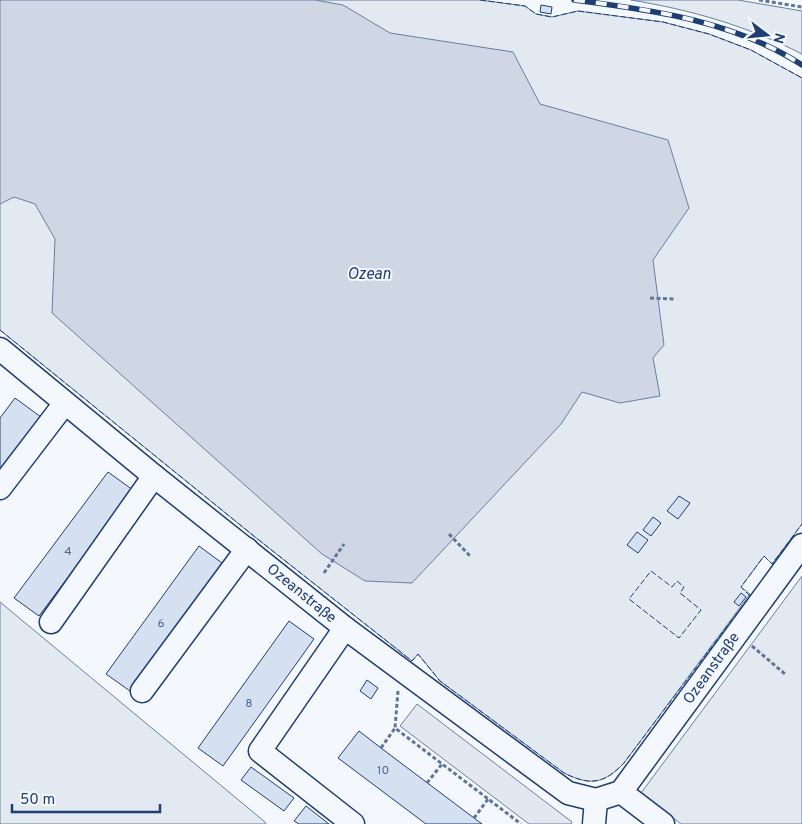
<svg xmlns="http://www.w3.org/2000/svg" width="802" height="824" font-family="Overpass,sans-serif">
<rect width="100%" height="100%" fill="#f4f7fb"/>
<g fill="#e3e9f0" stroke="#687fa3">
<path d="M0 0H480L525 6 536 14 552 17 578 11 663 22 709 34 751 50 802 78V524L772 564 764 556 741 587 750 594 624 763C604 784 590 786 564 773L440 681 418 654 412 661 255 537 0 330Z"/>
<path d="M631 0H738L802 11V54C747 26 692 10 631 0Z"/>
<path d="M802 576V824H681L641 793Z"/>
<path d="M0 602 265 822 266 824H0Z"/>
</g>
<path fill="#e3e8f0" stroke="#687fa3" d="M417 704 572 822 571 824H529L400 726Z"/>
<path fill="#cfd7e4" stroke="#687fa3" d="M0 0H315L343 5 390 33 513 52 540 104 668 140 689 208 653 260 664 345 653 358 660 396 620 403 582 392 561 424 412 583 365 581 322 554 52 313 55 239 35 204 14 197 0 204Z"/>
<g fill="#d5e0f0" stroke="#1d3f73">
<path d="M541 5 552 7 551 14 540 12Z"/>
<path d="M15 398 41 417 0 471V418Z"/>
<path d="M108 472 133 490 39 616 14 598Z"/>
<path d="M679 496 690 503 678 519 667 511Z"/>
<path d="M653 517 661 523 651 536 643 530Z"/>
<path d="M637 532 648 540 638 553 627 545Z"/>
<path d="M199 546 222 563 130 691 106 674Z"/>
<path d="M741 593 746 597 739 606 734 602Z"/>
<path d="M289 621 314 639 223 766 198 748Z"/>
<path d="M367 680 378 688 371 699 360 691Z"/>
<path d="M359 731 381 748 482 824H426L338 758Z"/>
<path d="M251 767 294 798 284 811 241 780Z"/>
<path d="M306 806 329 824H299L294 821Z"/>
</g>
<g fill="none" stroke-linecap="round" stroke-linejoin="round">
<g stroke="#1d3f73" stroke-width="25">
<g id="minor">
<path d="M0 349 154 476 345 628 568 793 596 800 621 792 802 545"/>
<path d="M0 488 65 403"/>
<path d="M51 622 154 476"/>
<path d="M345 628 260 751 353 824"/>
<path d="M142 691 247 549"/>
<path d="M621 792 663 824"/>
<path d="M594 824 596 800"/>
</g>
</g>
<g stroke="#5e769c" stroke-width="3" stroke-dasharray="4 2.5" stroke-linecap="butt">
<path d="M759 0 802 7"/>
<path d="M650 298 676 299"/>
<path d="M449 534 471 557"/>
<path d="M324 573 344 544"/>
<path d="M752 646 785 674"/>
<path d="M398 691 395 728 521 824"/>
<path d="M381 748 395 728"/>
<path d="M427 783 442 764"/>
<path d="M474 818 488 799"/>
</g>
<use href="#minor" stroke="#f4f7fb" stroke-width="22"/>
<g stroke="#1d3f73" stroke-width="5.5">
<path id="rail" d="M574 0C653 10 734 21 802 65"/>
</g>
<use href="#rail" stroke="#f4f7fb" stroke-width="4" stroke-dasharray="11" stroke-linecap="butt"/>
<g stroke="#1d3f73" stroke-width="1" stroke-dasharray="6 2.5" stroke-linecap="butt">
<path d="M480 0 525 6 536 14 552 17 578 11 663 22 709 34 751 50 802 78"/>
<path d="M0 330 255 537 412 661 418 654 440 681 564 773C590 786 604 784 624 763L750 596 741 587 764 556 772 564 802 524"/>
<path d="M651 571 672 587 677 581 684 587 680 593 701 610 679 638 629 599Z"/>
</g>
</g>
<g text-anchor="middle" stroke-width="4" stroke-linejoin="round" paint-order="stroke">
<g font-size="12" fill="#4b6792">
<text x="68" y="555">4</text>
<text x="161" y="627">6</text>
<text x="249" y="707">8</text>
<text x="383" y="774">10</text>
</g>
<g font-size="15" fill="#1d3f73" stroke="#f4f7fb">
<text transform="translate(302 593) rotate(39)" y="5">Ozeanstraße</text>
<text transform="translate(711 668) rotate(-54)" y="5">Ozeanstraße</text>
</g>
<g font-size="16" font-style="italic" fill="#1d3f73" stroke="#f4f7fb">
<text x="369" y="279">Ozean</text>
</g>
</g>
<g transform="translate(767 35) rotate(106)" stroke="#f4f7fb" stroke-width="4" paint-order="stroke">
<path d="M0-4L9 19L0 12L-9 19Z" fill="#1d3f73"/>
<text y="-8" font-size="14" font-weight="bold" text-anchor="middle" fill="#1d3f73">N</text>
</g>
<path d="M12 804v8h148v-8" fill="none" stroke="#1d3f73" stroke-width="2.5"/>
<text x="20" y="804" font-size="15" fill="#1d3f73" stroke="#f4f7fb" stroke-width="4" paint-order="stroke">50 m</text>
</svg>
